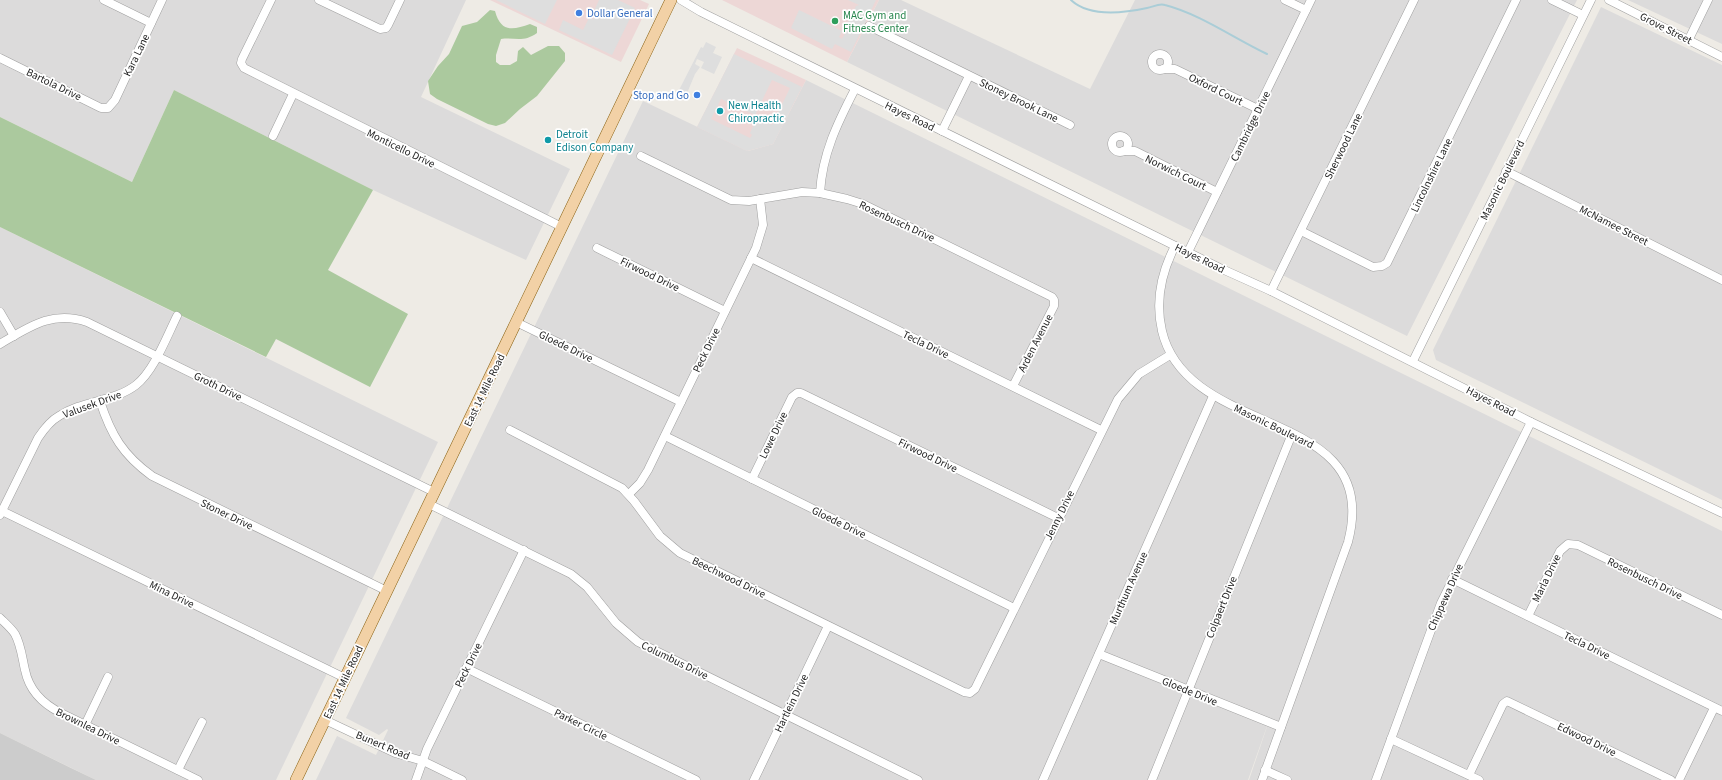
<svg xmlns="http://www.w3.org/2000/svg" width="1722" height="780" font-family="'Source Sans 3',sans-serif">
<rect width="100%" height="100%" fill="#eeebe5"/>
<g fill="#dcdbdb">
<path d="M0 0H466L421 97 570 169 526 260 373 190 174 90 132 182 0 117Z"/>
<path d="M879 0H901L1090 89 1135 0H1577L1407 336 847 62Z"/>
<path d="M1628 0H1722V44Z"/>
<path d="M1601 7 1722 65V500L1436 360 1433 350Z"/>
<path d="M806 80 1722 531V780H1249L1272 712 1248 780H316L337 736 376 755 388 730 387 729 379 735 346 718 643 101 748 151 773 144Z"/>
<path d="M0 227 438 442 276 780H96L0 733Z"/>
</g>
<g fill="#edd7d6">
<path d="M490 0H640L649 4 621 62Z"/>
<path d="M722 0H879L847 62Z"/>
<path d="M737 48 806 80 773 144 747 151 697 127Z"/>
</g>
<path fill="#ccc" d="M0 733 71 768 96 780H0Z"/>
<g fill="#abc99e">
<path d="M490 10 495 11C501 33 513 30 530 24L537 27V33C523 43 515 37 501 39L496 55V62L500 65H510L517 61 518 51 523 47 531 55 548 46H559L565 53V61L537 96 520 109 505 123 496 126 488 124 437 99 430 94 428 81 438 66 449 54 462 26 477 22Z"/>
<path d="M174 90 373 190 328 270 408 314 370 387 276 339 266 357 0 227V117L132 182Z"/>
</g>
<g fill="#dedede" fill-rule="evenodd">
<path d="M496 0H557L545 24Z"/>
<path d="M599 0H618L635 8 612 55 559 30 563 20 583 30 589 18 594 19 597 12 594 11Z"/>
<path d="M848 0H876L851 52 835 44 832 49 791 28 799 10 842 31 839 37 842 39 849 26 847 25 856 6 859 5Z"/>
<path d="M706 42 716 47 713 53 722 57 714 74 701 68 704 62 697 59 695 64 700 67 695 74 685 98 677 94 701 47 703 48Z"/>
<path d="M734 54 802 87 773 144 747 151 697 127ZM772 80 790 88 772 125 757 118 750 133 752 135 750 138 711 119 721 99 755 115Z"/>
</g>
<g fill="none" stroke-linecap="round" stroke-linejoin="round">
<path stroke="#aacdd7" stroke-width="2" d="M1071 0C1090 18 1124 13 1147 8 1153 7 1159 3 1165 5 1200 14 1235 39 1267 54"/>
<g stroke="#9f9f9f" stroke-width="9">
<g id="minor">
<path d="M104 0 151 23"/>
<path d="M271 0 242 59 241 63 244 68 562 227"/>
<path d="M319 0 380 29 386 28 388 25 400 0"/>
<path d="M681 0 701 12 1222 269 1271 291 1531 422 1722 513"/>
<path d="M1285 0 1306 10"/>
<path d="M1552 0 1583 15"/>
<path d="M1609 0 1722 57"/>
<path d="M869 26 1070 125"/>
<path d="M1689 39 1708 0"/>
<circle cx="1160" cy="62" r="8"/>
<path d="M0 58 101 108H108L115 100 162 0"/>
<path d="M1163 69H1175L1258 109"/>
<path d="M942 131 969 76"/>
<path d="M273 136 293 94"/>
<circle cx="1120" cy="144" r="8"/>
<path d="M1123 151H1135L1217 192"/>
<path d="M641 156 731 200 749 201 802 192 820 193 847 199 863 204 1052 297 1054 300V306L1013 386"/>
<path d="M1506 171 1722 280"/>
<path d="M820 193C822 154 838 122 855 89"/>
<path d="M1301 231 1373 267 1382 266 1387 263 1516 0"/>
<path d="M1175 246C1161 273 1155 301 1162 331 1188 441 1384 405 1348 542L1262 780"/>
<path d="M597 248 725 311"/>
<path d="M1188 252 1311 0"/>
<path d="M751 258 1101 430"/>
<path d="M1271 291 1414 0"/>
<path d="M0 312 14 336"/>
<path d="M516 322 681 402"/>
<path d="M0 344C29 327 52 310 87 322L434 492"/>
<path d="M1413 361 1591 0"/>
<path d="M100 401C111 435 123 455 152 476L387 591"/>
<path d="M510 430 622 488 634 501 660 536 680 553 964 692 970 693 975 689 1118 399 1139 374 1170 355"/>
<path d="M665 436 1014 608"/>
<path d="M752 479 792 397 797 393H801L1058 518"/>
<path d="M629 494 640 483 648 470 756 248 763 225 760 199"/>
<path d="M429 504 571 574 587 587 616 623 638 642 918 780"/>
<path d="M0 510 345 678"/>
<path d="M0 515 38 438C44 429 50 421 59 416 83 400 114 402 136 385 154 371 167 336 177 316"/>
<path d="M1452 579 1722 711"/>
<path d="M1528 616 1560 551 1568 544 1578 545 1722 615"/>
<path d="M0 618C5 623 11 628 15 634 21 645 22 657 25 670 29 690 43 704 61 713L198 780"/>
<path d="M1099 654 1281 727"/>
<path d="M466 668 696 780"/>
<path d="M325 720 395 753 423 761 462 780"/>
<path d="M85 725 108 677"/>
<path d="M1391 739 1479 780"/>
<path d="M178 770 202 722"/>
<path d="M1265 770 1287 780"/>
<path d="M1469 775 1503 704 1507 701 1671 780"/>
<path d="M416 780 427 749 524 550"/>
<path d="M754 780 828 626"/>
<path d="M1043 780 1213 396"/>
<path d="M1152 780 1292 434"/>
<path d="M1376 780 1441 603 1531 422"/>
<path d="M1679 780 1714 708"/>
</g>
</g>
<g stroke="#886010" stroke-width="12">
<path id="major" d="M296 780 671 0"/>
</g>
<use href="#minor" stroke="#fff" stroke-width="8"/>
<use href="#major" stroke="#f2d1a6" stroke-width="11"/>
</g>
<g fill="#3f7fe0" stroke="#fff" stroke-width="1.5">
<circle cx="579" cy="13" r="4"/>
<circle cx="697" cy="95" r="4"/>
</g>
<circle fill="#2e9e5b" stroke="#fff" stroke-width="1.5" cx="835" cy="21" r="4"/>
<g fill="#0f9aa8" stroke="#fff" stroke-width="1.5">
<circle cx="720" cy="111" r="4"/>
<circle cx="548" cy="140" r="4"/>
</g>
<g text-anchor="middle" stroke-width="3.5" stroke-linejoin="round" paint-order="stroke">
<g font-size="11" fill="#366cbe" stroke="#fff" text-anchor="start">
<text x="587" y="17">Dollar General</text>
<text x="689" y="99" text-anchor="end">Stop and Go</text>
</g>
<g font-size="11" fill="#27864d" stroke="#fff" text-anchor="start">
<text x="843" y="19">MAC Gym and<tspan x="843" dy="13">Fitness Center</tspan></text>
</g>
<g font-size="11" fill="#1e1e1e" stroke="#fff">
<text transform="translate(1666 28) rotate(27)" y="4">Grove Street</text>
<text transform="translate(136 55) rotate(-64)" y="4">Kara Lane</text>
<text transform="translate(54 84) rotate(26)" y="4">Bartola Drive</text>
<text transform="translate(1216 89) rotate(26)" y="4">Oxford Court</text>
<text transform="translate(1019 100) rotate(26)" y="4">Stoney Brook Lane</text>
<text transform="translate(910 116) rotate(26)" y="4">Hayes Road</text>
<text transform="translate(1250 126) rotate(-64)" y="4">Cambridge Drive</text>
<text transform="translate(1343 146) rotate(-64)" y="4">Sherwood Lane</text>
<text transform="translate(401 148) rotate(26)" y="4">Monticello Drive</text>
<text transform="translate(1176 172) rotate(26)" y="4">Norwich Court</text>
<text transform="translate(1431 175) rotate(-64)" y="4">Lincolnshire Lane</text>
<text transform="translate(1502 180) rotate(-64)" y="4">Masonic Boulevard</text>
<text transform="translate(897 221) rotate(25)" y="4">Rosenbusch Drive</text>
<text transform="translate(1614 225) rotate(27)" y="4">McNamee Street</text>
<text transform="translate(1200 258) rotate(26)" y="4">Hayes Road</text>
<text transform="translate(650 274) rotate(26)" y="4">Firwood Drive</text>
<text transform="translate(1035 343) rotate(-63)" y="4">Arden Avenue</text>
<text transform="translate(926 344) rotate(26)" y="4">Tecla Drive</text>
<text transform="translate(566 346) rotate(26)" y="4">Gloede Drive</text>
<text transform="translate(706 350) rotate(-64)" y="4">Peck Drive</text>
<text transform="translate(218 386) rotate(26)" y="4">Groth Drive</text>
<text transform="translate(484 390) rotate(-64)" y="4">East 14 Mile Road</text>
<text transform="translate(1491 401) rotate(27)" y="4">Hayes Road</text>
<text transform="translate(92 404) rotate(-20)" y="4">Valusek Drive</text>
<text transform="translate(1274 426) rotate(26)" y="4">Masonic Boulevard</text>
<text transform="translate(773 435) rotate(-64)" y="4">Lowe Drive</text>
<text transform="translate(928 455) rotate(26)" y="4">Firwood Drive</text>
<text transform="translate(227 514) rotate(26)" y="4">Stoner Drive</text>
<text transform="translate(1059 515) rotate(-64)" y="4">Jenny Drive</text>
<text transform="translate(839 522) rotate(26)" y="4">Gloede Drive</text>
<text transform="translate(729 577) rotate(26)" y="4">Beechwood Drive</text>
<text transform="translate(1546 578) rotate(-64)" y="4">Marla Drive</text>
<text transform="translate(1645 578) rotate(26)" y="4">Rosenbusch Drive</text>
<text transform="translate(1128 588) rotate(-66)" y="4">Murthum Avenue</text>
<text transform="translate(172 594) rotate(26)" y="4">Mina Drive</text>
<text transform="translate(1445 597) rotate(-66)" y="4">Chippewa Drive</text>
<text transform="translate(1221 607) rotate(-68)" y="4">Colpaert Drive</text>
<text transform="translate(1587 645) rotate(26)" y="4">Tecla Drive</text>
<text transform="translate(675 660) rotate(26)" y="4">Columbus Drive</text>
<text transform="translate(468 665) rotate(-64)" y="4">Peck Drive</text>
<text transform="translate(343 682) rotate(-65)" y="4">East 14 Mile Road</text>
<text transform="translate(1190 691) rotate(22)" y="4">Gloede Drive</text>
<text transform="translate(791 703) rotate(-64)" y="4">Hartlein Drive</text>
<text transform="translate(581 724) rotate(26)" y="4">Parker Circle</text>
<text transform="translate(88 726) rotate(26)" y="4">Brownlea Drive</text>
<text transform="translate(1587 739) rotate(26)" y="4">Edwood Drive</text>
<text transform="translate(383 745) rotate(23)" y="4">Bunert Road</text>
</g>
<g font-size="11" fill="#0d838f" stroke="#fff" text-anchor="start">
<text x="728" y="109">New Health<tspan x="728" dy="13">Chiropractic</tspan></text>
<text x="556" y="138">Detroit<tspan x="556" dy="13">Edison Company</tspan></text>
</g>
</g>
</svg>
